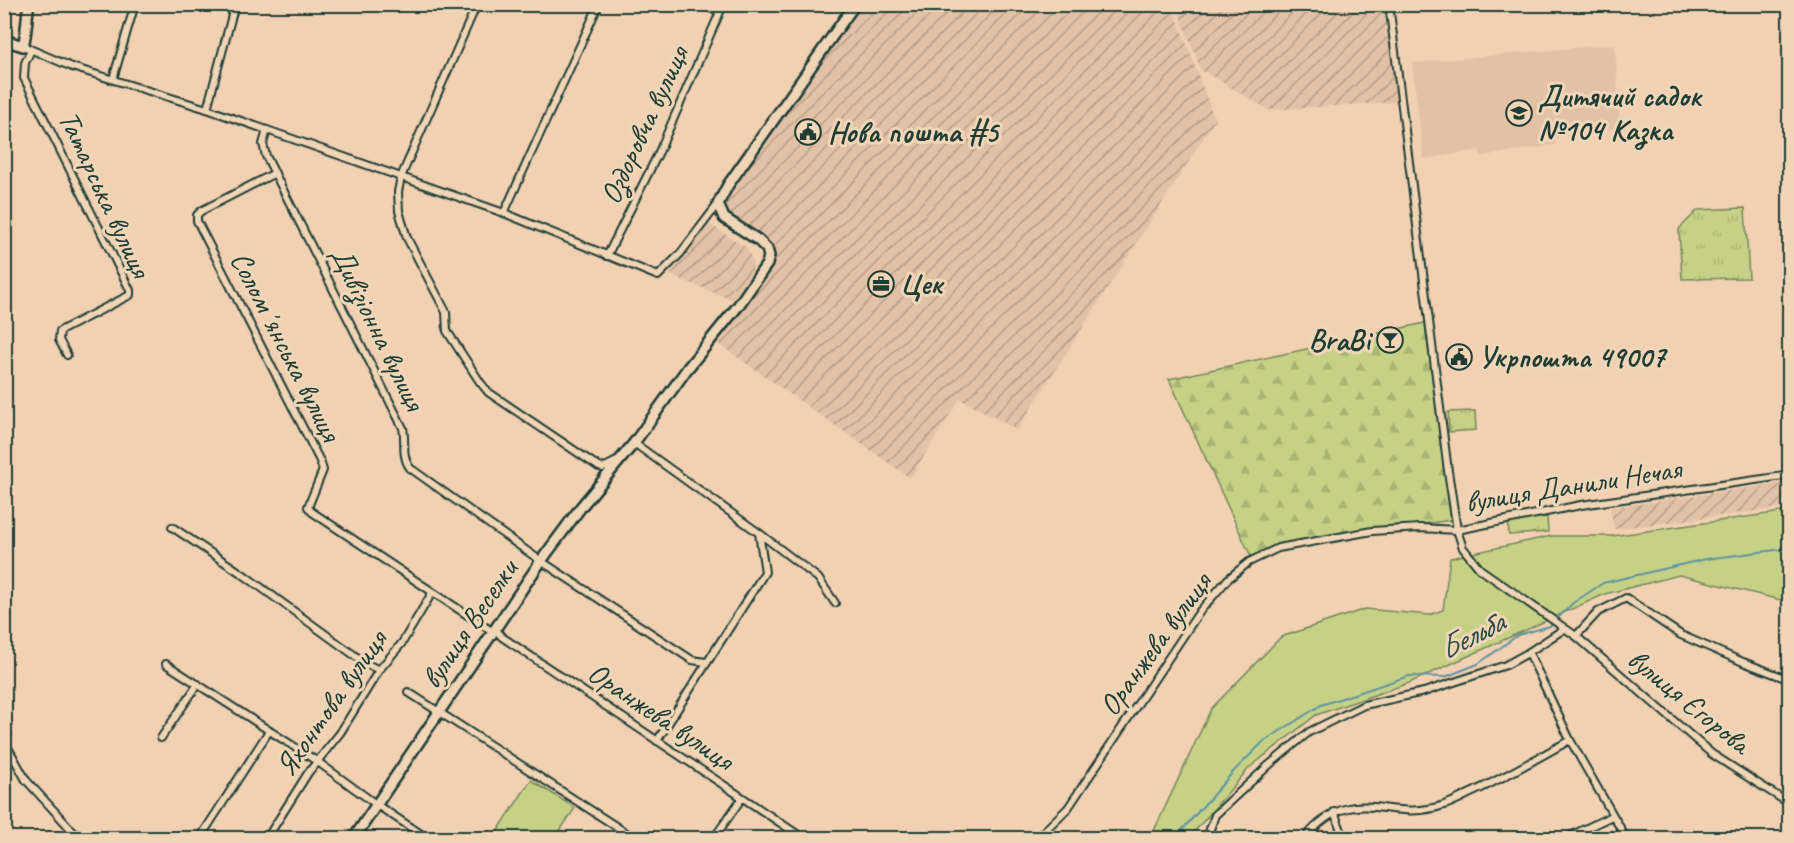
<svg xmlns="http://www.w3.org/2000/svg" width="1794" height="843" font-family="Caveat,sans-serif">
<defs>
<pattern id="industrial-furrows" width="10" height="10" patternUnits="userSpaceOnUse" patternTransform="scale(1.5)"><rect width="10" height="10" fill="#e2c1a6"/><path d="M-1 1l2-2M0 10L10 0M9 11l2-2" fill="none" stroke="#b79e88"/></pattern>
<pattern id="forest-firs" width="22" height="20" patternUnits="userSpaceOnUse" patternTransform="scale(1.5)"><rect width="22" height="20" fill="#c6d185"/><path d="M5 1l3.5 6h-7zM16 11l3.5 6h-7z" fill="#aab473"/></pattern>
<pattern id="park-tufts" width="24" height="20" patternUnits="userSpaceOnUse" patternTransform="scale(1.5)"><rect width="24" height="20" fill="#c6d185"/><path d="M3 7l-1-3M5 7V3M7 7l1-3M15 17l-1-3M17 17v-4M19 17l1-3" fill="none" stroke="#aab473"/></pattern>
</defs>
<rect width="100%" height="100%" fill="#f2d0b2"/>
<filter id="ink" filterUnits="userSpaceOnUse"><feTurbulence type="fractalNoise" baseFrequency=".0167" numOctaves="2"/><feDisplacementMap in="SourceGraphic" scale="12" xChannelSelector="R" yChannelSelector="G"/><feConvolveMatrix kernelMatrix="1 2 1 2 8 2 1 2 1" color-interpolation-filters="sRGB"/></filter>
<g filter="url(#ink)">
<path fill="#e2c1a6" d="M1615 44 1620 128 1555 138 1556 145 1481 156 1479 150 1424 159 1412 63Z"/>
<g fill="url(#industrial-furrows)">
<path d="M858 5H1172L1215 120 1017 430 960 399 910 478 717 343 764 281 773 249 725 213 721 204Z"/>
<path d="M1176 5H1383L1397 102 1269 110 1201 70Z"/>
<path d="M709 224 747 248 753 263 752 275 732 300 670 275Z"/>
<path d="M1789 482V507L1614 529 1610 508Z"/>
</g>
<g fill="#c6d185" stroke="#72875c" stroke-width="1.5">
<path d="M1789 511V602L1679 575 1605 594 1409 683 1316 715 1249 768 1189 838H1147L1152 835 1211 709 1281 637 1365 609 1429 615 1443 610 1450 558 1551 536H1612Z"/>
<path d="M531 780 575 808 555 838H493Z"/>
</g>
<path fill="url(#forest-firs)" stroke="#72875c" stroke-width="1.5" d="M1425 323 1451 520 1349 535 1278 548 1253 561 1169 379Z"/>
<g fill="url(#park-tufts)" stroke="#72875c" stroke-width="1.5">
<path d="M1745 208 1749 278 1682 279 1679 229 1698 210Z"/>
<path d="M1475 411 1476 430 1449 432 1448 412Z"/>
<path d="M1547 517 1548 532 1509 535 1508 521Z"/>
</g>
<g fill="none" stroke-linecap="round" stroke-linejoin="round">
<path stroke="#6095a3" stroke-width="2" d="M1175 838 1234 771 1263 742 1321 705 1409 676 1445 677 1478 664 1518 635 1550 626 1573 603 1603 583 1706 559 1790 548"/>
<g stroke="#1f3d34" stroke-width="10">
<g id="street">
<path d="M477 4 401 177 398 192 399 211 407 238 446 312 447 331 480 382 488 392 599 467 603 468 615 462"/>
<path d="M1389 4 1448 471 1457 530 1463 548 1480 569 1576 636 1712 754 1790 804"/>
<path d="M23 46 72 67 207 109 504 213 658 276 680 254 718 204"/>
<path d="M31 50 25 63 24 78 130 290V295L60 331 59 340 67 355"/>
<path d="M113 79 135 4"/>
<path d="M207 109 235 4"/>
<path d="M267 130 263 144 266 156 403 428C406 441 401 456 410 468L541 561 692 660 706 662"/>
<path d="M275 173 201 211 197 215V221L320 461 323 470 308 507 312 512 493 632"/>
<path d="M504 213 599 4"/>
<path d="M607 256 659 152 720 12 700 4"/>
<path d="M634 443 759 533 818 578 835 603"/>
<path d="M172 527 244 575 365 663 379 670"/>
<path d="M495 629 502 637 803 838"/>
<path d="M1576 636 1598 612 1626 598 1681 635 1743 662 1790 680"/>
<path d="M1529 653 1570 740 1626 838"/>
<path d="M166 664 318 762 377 805 427 838"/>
<path d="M408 692 634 838"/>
<path d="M8 734 6 744 26 780 79 838"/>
<path d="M161 738 198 684"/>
<path d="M657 741 765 572 759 533"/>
<path d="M1334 812 1344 838"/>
<path d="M200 838 269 731"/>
<path d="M267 838 308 773 340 733 379 670 402 643 432 593"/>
<path d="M714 838 742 798"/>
<path d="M1037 838 1068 808 1200 611 1228 579 1249 562 1278 548 1372 531 1420 528 1457 530 1581 505 1790 475"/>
<path d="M1207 838 1215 815 1269 765 1309 732 1364 705 1424 692 1506 665 1526 654 1564 629"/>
<path d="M1305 838C1354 779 1387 825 1444 805 1454 802 1464 796 1473 792 1507 776 1538 758 1570 740"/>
<path d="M1566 838 1612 816"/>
</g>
</g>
<g stroke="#1f3d34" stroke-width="14">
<g id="secondary">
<path d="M4 40 23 46C27 32 26 19 29 4"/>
<path d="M354 838 541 561 581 507 634 443 687 369 738 306 767 264 769 256 767 249 758 240 724 218 718 204 728 185 855 4"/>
</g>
</g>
<use href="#street" stroke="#f0d5b7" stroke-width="6"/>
<use href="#secondary" stroke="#f0d5b7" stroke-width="9"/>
</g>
</g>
<defs>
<g id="school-ring" transform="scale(1.35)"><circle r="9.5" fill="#f0d5b7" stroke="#1f3d34" stroke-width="1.5"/><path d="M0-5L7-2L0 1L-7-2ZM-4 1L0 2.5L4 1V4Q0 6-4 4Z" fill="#1f3d34"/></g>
<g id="civic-ring" transform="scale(1.35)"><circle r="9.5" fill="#f0d5b7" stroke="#1f3d34" stroke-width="1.5"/><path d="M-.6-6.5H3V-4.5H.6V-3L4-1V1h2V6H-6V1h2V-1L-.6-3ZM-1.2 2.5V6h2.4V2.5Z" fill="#1f3d34"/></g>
<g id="office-ring" transform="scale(1.35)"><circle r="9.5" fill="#f0d5b7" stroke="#1f3d34" stroke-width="1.5"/><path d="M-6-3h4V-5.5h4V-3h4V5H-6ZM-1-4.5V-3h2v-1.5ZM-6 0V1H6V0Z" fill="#1f3d34"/></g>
<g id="bar-ring" transform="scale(1.35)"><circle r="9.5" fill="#f0d5b7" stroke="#1f3d34" stroke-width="1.5"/><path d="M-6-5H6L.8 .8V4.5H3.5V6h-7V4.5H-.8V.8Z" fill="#1f3d34"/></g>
</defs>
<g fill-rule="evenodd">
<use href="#school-ring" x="1519" y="113"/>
<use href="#civic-ring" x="808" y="132"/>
<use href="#office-ring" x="881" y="284"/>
<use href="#bar-ring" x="1390" y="340"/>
<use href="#civic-ring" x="1459" y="357"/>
</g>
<g text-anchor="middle" stroke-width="6" stroke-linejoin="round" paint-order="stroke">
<g font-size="30" font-weight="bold" fill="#1f3d34" stroke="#f0d5b7" text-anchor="start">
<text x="1538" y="106">Дитячий садок<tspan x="1538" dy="34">№104 Казка</tspan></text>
<text x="828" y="142">Нова пошта #5</text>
<text x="900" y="294">Цек</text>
<text x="1370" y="350" text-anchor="end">BraBi</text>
<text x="1478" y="367">Укрпошта 49007</text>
</g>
<g font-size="30" fill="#1f3d34" stroke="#f0d5b7">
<text transform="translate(644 125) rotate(-65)" y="10">Оздоровча вулиця</text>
<text transform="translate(105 194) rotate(65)" y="10">Татарська вулиця</text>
<text transform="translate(378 328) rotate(64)" y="10">Дивізіонна вулиця</text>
<text transform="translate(286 346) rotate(63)" y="10">Соломʼянська вулиця</text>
<text transform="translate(1573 485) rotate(-9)" y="10">вулиця Данили Нечая</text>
<text transform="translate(469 624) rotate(-56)" y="10">вулиця Веселки</text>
<text transform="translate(1155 644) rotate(-54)" y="10">Оранжева вулиця</text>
<text transform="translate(1689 701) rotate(39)" y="10">вулиця Єгорова</text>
<text transform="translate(331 703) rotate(-55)" y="10">Яхонтова вулиця</text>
<text transform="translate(661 716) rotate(34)" y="10">Оранжева вулиця</text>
</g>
<g font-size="32" font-style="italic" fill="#2a4c46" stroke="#f0d5b7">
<text transform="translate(1471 635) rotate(-27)" y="11">Бельба</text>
</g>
</g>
<rect width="1794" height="843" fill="none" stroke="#f0d5b7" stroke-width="24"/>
<rect x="12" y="12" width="1770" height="819" fill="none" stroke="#1f3d34" stroke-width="2" filter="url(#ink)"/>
</svg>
